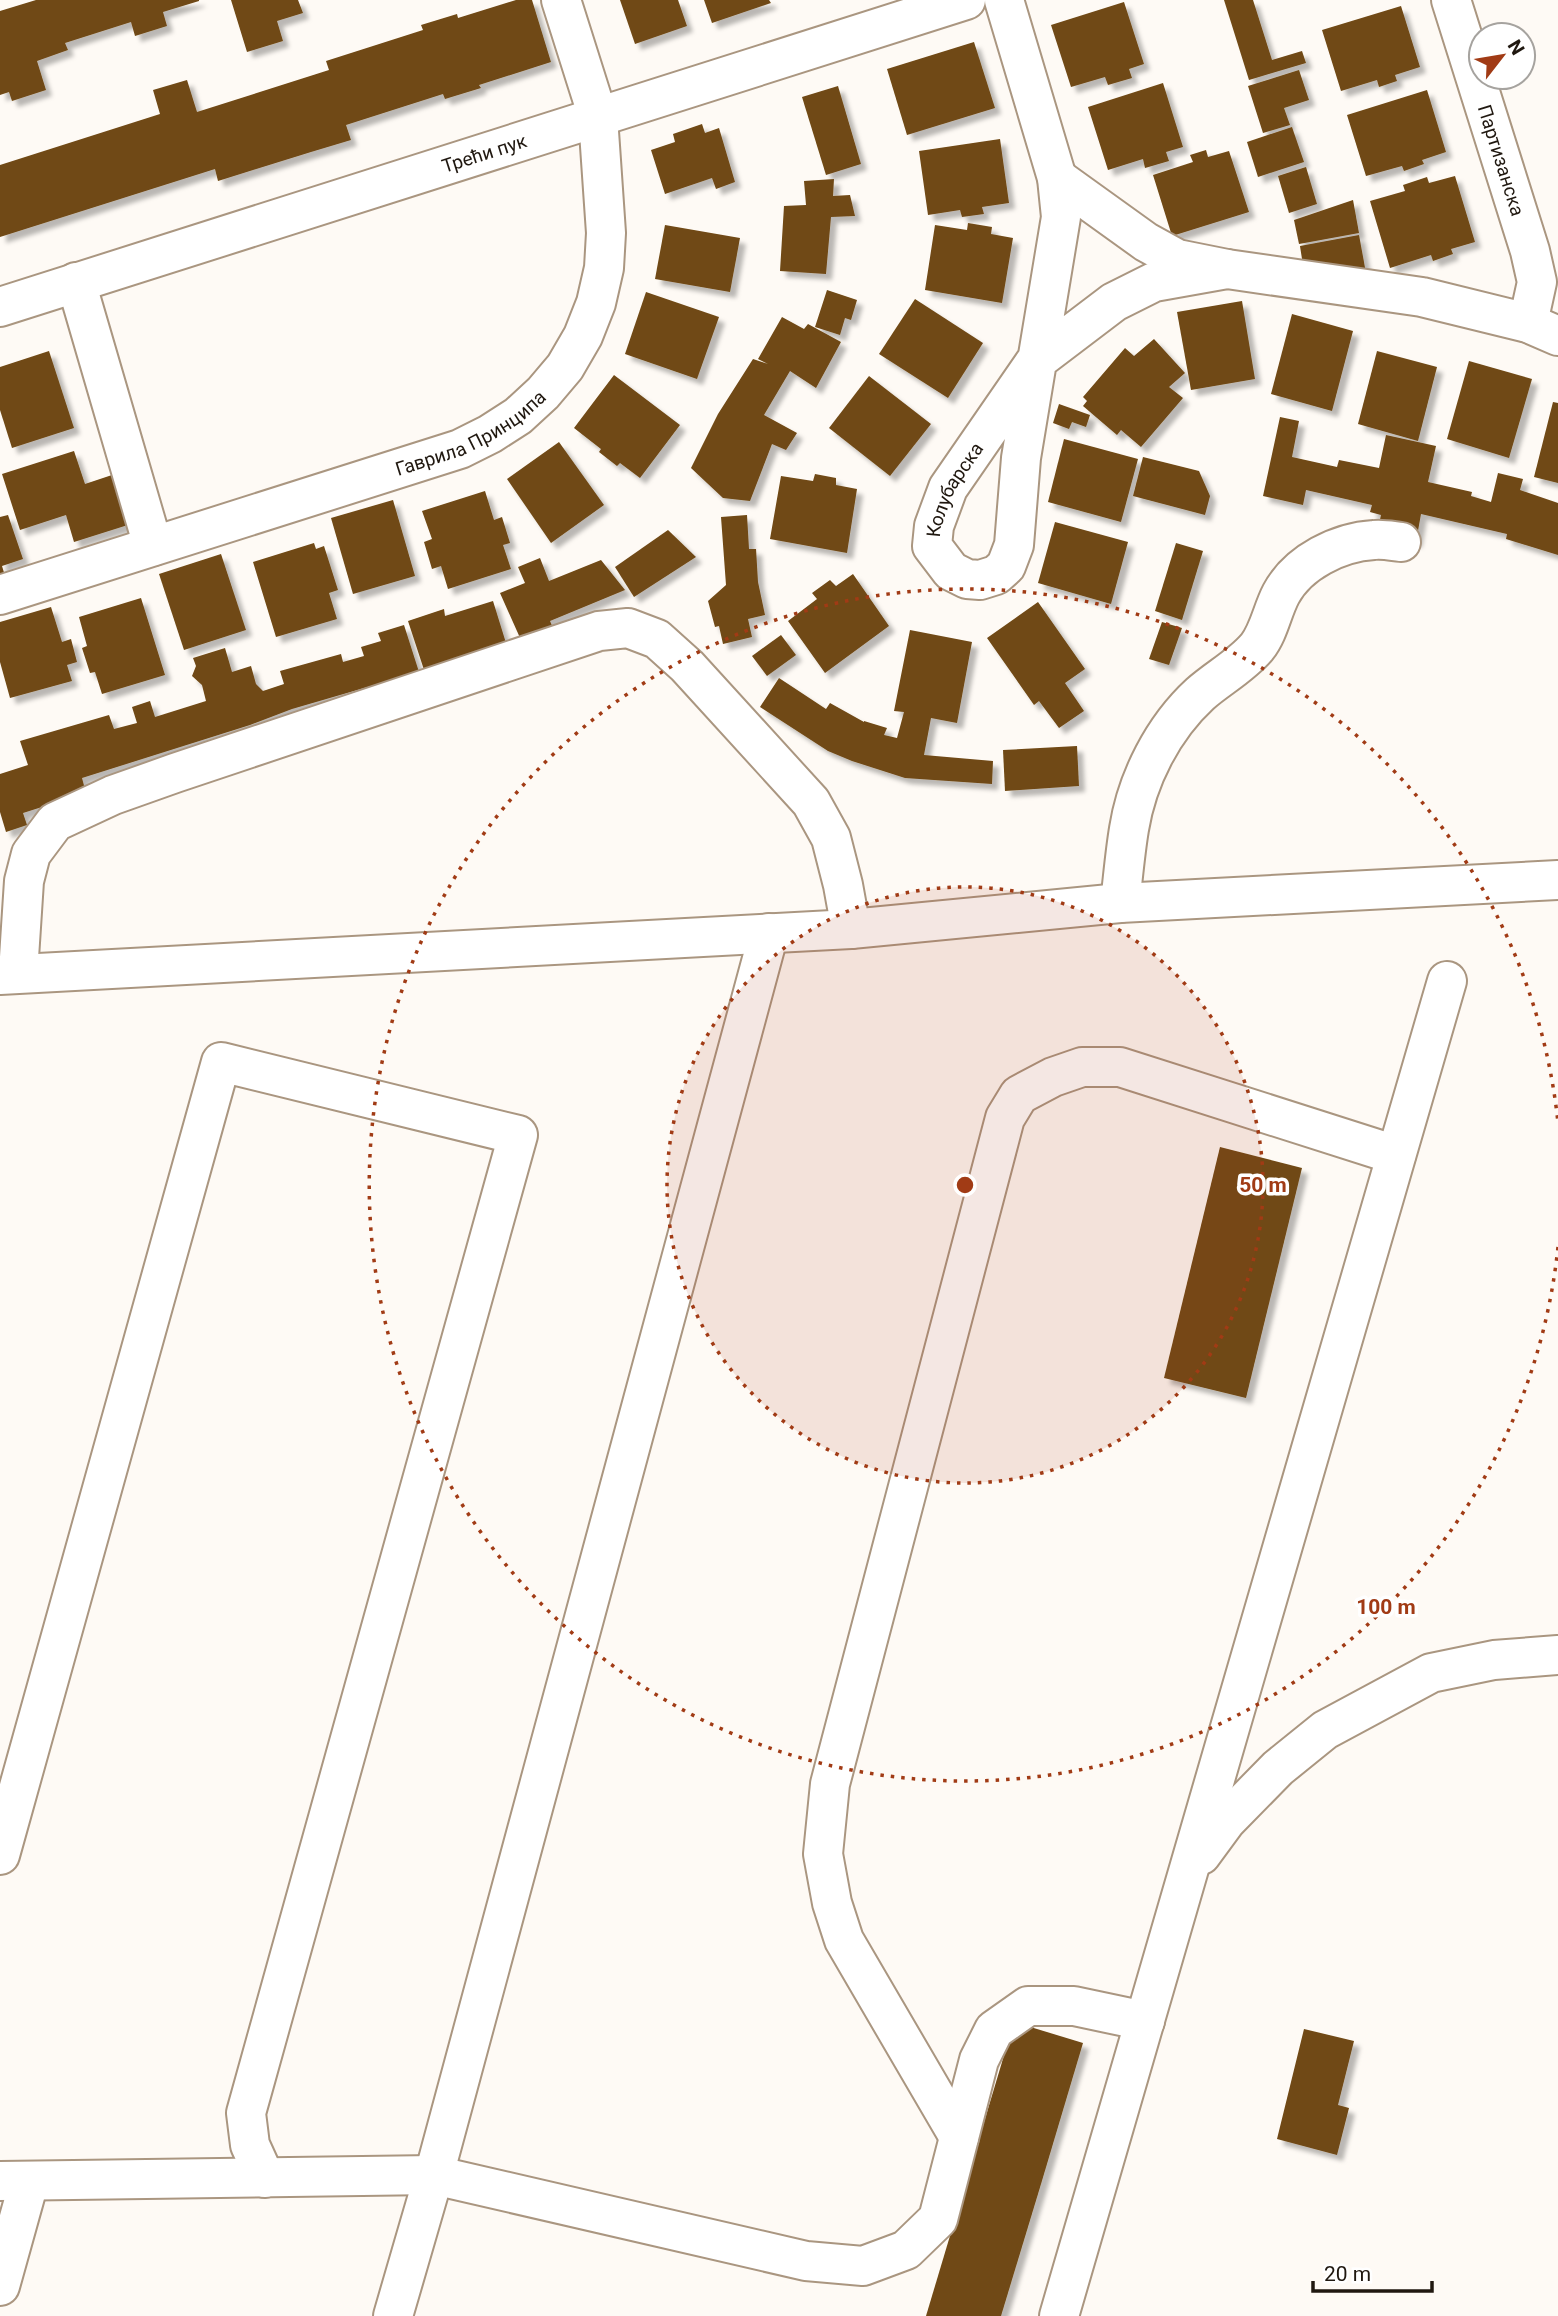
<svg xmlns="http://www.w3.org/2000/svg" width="1558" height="2316" font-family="Roboto,sans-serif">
<defs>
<filter id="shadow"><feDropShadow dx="6" dy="6" stdDeviation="2" flood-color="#0004"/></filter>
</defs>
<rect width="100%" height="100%" fill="#fefaf5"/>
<g fill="#6f4814" filter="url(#shadow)">
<path d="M36 0H199V1L163 12 167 26 135 36 131 22 65 43 68 50 37 61 46 90 12 101 9 92 0 95V11Z"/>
<path d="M231 0H298L303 13 277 21 283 41 247 52Z"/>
<path d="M516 0H532L551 62 479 85 481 88 445 99 443 94 346 125 351 140 311 152 218 181 215 169 0 237V165L160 114 153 90 187 80 197 112 329 70 326 61 423 30 421 25 457 14 458 18Z"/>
<path d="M620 0H678L687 26 635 44Z"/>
<path d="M704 0H769L771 3 712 23Z"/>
<path d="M1224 0H1253L1272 60 1302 51 1306 63 1249 80Z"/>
<path d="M1124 2 1144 64 1129 69 1132 78 1108 85 1105 77 1071 87 1051 25Z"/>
<path d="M1401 6 1420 67 1395 75 1397 81 1379 87 1377 80 1341 91 1322 30Z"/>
<path d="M974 42 995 108 907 135 887 69Z"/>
<path d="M1299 70 1309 100 1284 108 1290 125 1263 133 1248 86Z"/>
<path d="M1163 83 1183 147 1166 152 1169 161 1145 168 1143 159 1108 170 1088 107Z"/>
<path d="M838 86 861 164 826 175 802 97Z"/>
<path d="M1427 90 1446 152 1422 160 1424 164 1404 171 1402 166 1366 176 1347 115Z"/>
<path d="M702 124 705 133 719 128 735 182 716 189 712 178 665 194 651 150 675 142 673 134Z"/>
<path d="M1292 127 1304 162 1258 177 1247 142Z"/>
<path d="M1000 139 1009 203 982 207 984 214 962 217 960 210 928 215 919 151Z"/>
<path d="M1206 150 1208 157 1229 151 1249 212 1172 236 1153 175 1193 162 1190 155Z"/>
<path d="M1306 167 1317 204 1289 213 1278 176Z"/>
<path d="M1455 176 1475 242 1451 249 1453 254 1433 261 1431 255 1390 268 1370 201 1405 191 1403 185 1427 177 1429 183Z"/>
<path d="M834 179 833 196 850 195 855 216 831 217 826 274 780 271 784 206 806 205 804 181Z"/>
<path d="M1353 200 1359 233 1299 244 1294 220Z"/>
<path d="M968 223 992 227 991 234 1013 238 1002 303 925 290 935 225 967 230Z"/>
<path d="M665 225 740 238 730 292 655 279Z"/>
<path d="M1359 235 1366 273 1304 272 1300 246Z"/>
<path d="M827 290 857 300 851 320 845 318 840 335 815 327Z"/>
<path d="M646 292 719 317 697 379 625 354Z"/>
<path d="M915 299 983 343 948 398 879 354Z"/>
<path d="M1242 301 1255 379 1191 390 1177 312Z"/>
<path d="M1292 314 1353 331 1332 411 1271 394Z"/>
<path d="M782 317 804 329 808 324 841 342 816 388 790 371 764 415 797 433 786 450 772 444 750 501 723 498 691 468 718 414 753 359 768 364 758 359Z"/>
<path d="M1154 339 1185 373 1169 387 1183 398 1141 447 1121 430 1117 435 1083 406 1087 401 1083 397 1125 348 1134 356Z"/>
<path d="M49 351 74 428 12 448 0 410V367Z"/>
<path d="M1377 351 1437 367 1418 441 1358 424Z"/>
<path d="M1469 361 1532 379 1509 458 1447 439Z"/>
<path d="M614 375 680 425 640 478 620 463 617 466 599 452 601 449 574 428Z"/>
<path d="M869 376 931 424 890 476 829 428Z"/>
<path d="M1553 402 1558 403V483L1534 477Z"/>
<path d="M1059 404 1090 415 1086 427 1072 422 1069 429 1053 423Z"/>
<path d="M1280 417 1299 421 1292 457 1337 467 1339 460 1379 468 1386 435 1436 446 1428 482 1472 492 1471 496 1491 502 1498 473 1523 479 1520 490 1558 503V555L1506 539 1507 534 1421 514 1416 542 1377 533 1381 515 1370 512 1372 505 1306 490 1303 505 1263 496Z"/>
<path d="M1064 439 1138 459 1121 522 1048 502Z"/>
<path d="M559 442 604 505 551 543 507 479Z"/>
<path d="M74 451 85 484 115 474 131 524 74 542 66 515 20 530 2 474Z"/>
<path d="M1143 457 1199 471 1210 496 1205 515 1133 496Z"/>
<path d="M815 474 836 478V485L857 489 847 553 770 539 781 476 813 481Z"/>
<path d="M485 491 494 520 502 517 510 543 503 545 511 569 448 589 441 566 432 569 424 542 432 539 422 511Z"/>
<path d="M393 500 415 576 353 594 331 518Z"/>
<path d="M8 515 23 559 2 566 6 579 0 581V517Z"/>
<path d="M747 515 749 549H756L758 582 765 615 748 619 752 637 723 644 719 626 715 627 708 601 726 585 721 517Z"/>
<path d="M1055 522 1128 542 1111 604 1038 583Z"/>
<path d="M668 530 696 557 634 597 615 567Z"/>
<path d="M314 543 316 549 324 546 338 590 329 593 337 619 276 637 253 562Z"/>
<path d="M1176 543 1203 551 1182 620 1155 611Z"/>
<path d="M221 554 246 630 184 650 159 574Z"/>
<path d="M540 558 549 581 601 560 625 590 550 621 556 635 525 649 500 593 525 583 518 567Z"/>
<path d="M853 574 889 626 825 673 788 621 817 599 812 593 830 580 836 586Z"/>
<path d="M141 598 165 675 102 694 95 672 90 673 82 648 87 646 79 617Z"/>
<path d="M493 601 506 643 427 679 408 621 444 609 445 616Z"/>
<path d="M1038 602 1085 669 1065 683 1084 711 1059 728 1039 701 1034 705 987 638Z"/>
<path d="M51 607 62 642 71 639 77 662 67 665 72 681 10 698 0 662V622Z"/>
<path d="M1162 622 1182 628 1169 665 1149 659Z"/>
<path d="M404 625 419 672 292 709 250 725 82 778 86 793 23 813 27 825 6 832 0 812V774L28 765 20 741 109 715 114 729 137 723 132 707 150 701 155 717 206 701 202 685 192 676 196 666 193 658 225 648 232 672 251 666 256 684 263 691 284 684 280 671 341 654 343 662 364 656 361 647 381 641 378 633Z"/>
<path d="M910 630 972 642 957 723 931 718 924 755 993 761 992 784 905 778 852 761 828 751 760 707 779 678 826 709 830 703 864 722V721L887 728 884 735 897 738 904 712 894 711Z"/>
<path d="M781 635 796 655 767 676 752 656Z"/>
<path d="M1077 746 1079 786 1005 791 1003 750Z"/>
<path d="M1220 1147 1302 1168 1246 1398 1164 1378Z"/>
<path d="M1014 2022 1083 2043 1041 2184 1001 2316H926Z"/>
<path d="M1304 2029 1354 2041 1338 2105 1349 2108 1337 2155 1277 2139Z"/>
</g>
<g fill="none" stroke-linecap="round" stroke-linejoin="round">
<g stroke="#aa9680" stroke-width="42">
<g id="minor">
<path id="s1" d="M1004 0 1057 178 1061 217 1021 458 1014 545 1006 566 996 575 980 580 967 579 951 571 932 546 934 526 948 488 1035 362 1114 302 1154 282 1227 269"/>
<path id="s2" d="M1451 0 1530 251 1537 282 1528 323"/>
<path d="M1057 178 1146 242 1177 259 1227 269 1422 297 1528 323 1558 336"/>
<path d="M76 282 153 546"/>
<path id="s3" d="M0 307 966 0"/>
<path id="s4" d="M0 595 460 449 490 434 518 416 543 393 565 367 583 336 596 303 604 268 606 233 598 117 561 0"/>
<path d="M1120 903C1123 878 1125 853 1129 829 1137 779 1163 728 1200 694 1218 678 1241 666 1257 647 1269 632 1272 611 1281 594 1298 562 1339 542 1374 540 1383 539 1392 541 1401 542"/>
<path d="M18 973 24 881 31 854 55 822 113 795 175 773 599 631 628 628 657 639 687 666 811 802 831 838 843 885 851 929"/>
<path d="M0 975 851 929 1120 903 1558 880"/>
<path d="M0 1855 221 1062 518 1135 246 2113 250 2145 265 2178"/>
<path d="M1201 1855 1226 1821 1278 1768 1325 1730 1431 1673 1494 1660 1558 1655"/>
<path d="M959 2137 844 1940 832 1903 823 1854 830 1784 1005 1118 1019 1095 1053 1077 1082 1067H1120L1396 1155"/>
<path d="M0 2181 434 2175 806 2261 863 2266 906 2250 938 2219 979 2060 994 2030 1028 2006H1074L1145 2021"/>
<path d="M0 2286 29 2182"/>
<path d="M393 2316 434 2175 769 933"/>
<path d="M1059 2316 1447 981"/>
</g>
</g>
<use href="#minor" stroke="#fff" stroke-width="38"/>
</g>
<circle cx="965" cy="1185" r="298" fill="#a13b15" fill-opacity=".12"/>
<g fill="none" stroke="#a13b15" stroke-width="3.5" stroke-dasharray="3.5 7">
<circle cx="965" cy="1185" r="298"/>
<path d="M1558 1247A596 596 0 1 1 1558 1123"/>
</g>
<g text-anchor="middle" stroke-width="7" stroke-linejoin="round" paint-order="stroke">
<g font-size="19" fill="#201810" stroke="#fff">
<text dy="7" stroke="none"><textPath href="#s3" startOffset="508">Трећи пук</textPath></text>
<text dy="7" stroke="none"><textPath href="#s2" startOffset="168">Партизанска</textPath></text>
<text dy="7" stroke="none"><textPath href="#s4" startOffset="499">Гаврила Принципа</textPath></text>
<text dy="7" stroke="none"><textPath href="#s1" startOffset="733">Колубарска</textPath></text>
</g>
</g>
<circle cx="965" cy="1185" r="10" fill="#a13b15" stroke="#fff" stroke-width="3.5"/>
<g font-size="21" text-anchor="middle" font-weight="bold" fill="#a13b15" stroke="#fff" stroke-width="7" stroke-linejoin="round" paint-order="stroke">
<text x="1263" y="1192">50 m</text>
<text x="1386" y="1614">100 m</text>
</g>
<g transform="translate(1502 56) rotate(59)"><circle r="33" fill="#ffffff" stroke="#a6a39f" stroke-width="2"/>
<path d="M0-5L12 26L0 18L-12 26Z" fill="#a13b15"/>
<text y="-10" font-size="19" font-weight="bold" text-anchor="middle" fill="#201810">N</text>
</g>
<path d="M1313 2281v10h119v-10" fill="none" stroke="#201810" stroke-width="3.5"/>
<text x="1324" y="2281" font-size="21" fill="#201810" stroke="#ffffff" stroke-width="5" paint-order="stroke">20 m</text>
</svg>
